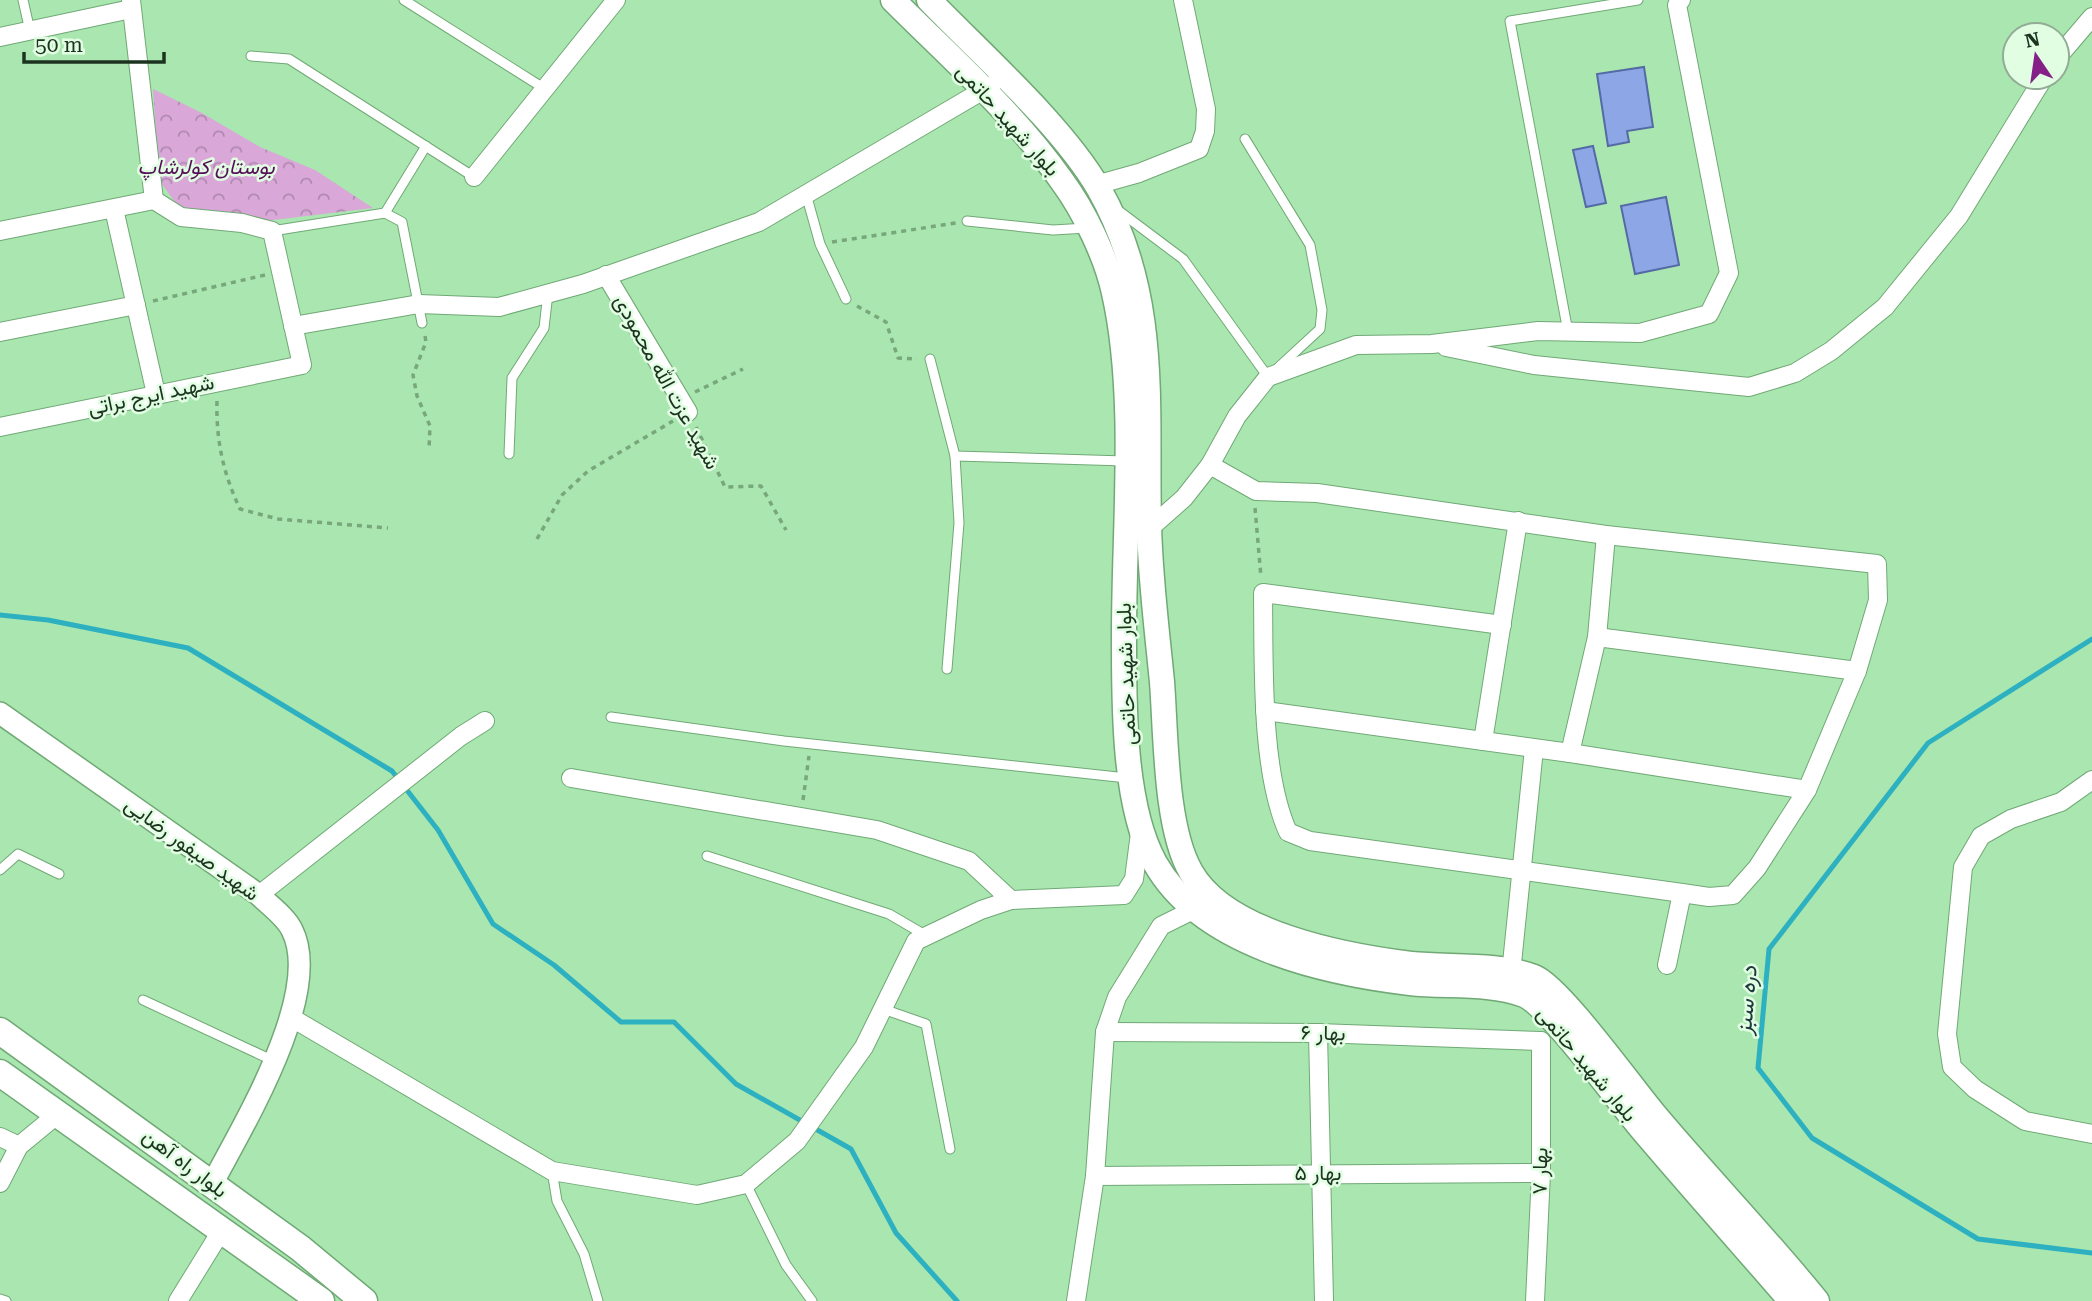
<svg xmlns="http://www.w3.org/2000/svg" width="2092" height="1301" font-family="'Roboto Serif',Vazirmatn,serif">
<defs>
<pattern id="park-crowns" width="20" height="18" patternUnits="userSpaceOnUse" patternTransform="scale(1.75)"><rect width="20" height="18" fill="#d9a7d8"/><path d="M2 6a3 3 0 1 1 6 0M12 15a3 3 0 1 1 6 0" fill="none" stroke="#af89af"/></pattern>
</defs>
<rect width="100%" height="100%" fill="#aae6af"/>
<path fill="url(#park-crowns)" d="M153 89 202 113 260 147 315 170 373 208 257 222 180 209 159 180Z"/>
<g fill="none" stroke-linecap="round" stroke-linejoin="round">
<g stroke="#2db1c1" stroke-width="5">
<path d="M0 615 48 620 188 648 392 771 438 830 493 924 554 965 621 1022H674L736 1084 851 1149 896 1233 957 1301"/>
<path d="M2092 639 1928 743 1769 949 1758 1068 1812 1138 1978 1239 2092 1253"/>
</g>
</g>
<g fill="#8da7e6" stroke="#536aa5" stroke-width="2">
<path d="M1644 67 1653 127 1627 131 1629 142 1608 146 1597 74Z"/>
<path d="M1593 146 1606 203 1586 207 1573 150Z"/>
<path d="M1666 197 1679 265 1635 274 1621 206Z"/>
</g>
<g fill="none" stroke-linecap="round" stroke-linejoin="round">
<g stroke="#70a976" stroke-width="11">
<g id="service">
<path d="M23 0 30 31"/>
<path d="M404 0 545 89"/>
<path d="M251 56 289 59 474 177"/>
<path d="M806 194 820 244 846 299"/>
<path d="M1119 211 1183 259 1268 377 1320 329 1322 310 1310 245 1245 139"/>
<path d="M385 213 426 146"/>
<path d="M967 221 1053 230 1087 228"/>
<path d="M272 231 385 213 402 222 422 323"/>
<path d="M1568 332 1510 21 1638 0"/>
<path d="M930 359 955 456 959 523 947 669"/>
<path d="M509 454 512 378 544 328 548 293"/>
<path d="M955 456 1125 461"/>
<path d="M611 717 784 741 1127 778"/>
<path d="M707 856 889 914 925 935"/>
<path d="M0 870 18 854 59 874"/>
<path d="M143 1000 274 1061"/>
<path d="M883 1009 926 1024 950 1149"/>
<path d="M552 1171 557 1201 584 1254 598 1301"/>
<path d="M746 1184 786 1265 812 1301"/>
<path d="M0 1299 6 1301"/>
</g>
</g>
<g stroke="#70a976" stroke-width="20">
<g id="minor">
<path d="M131 0 154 200"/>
<path d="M0 37 131 9"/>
<path d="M2057 58 2092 17"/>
<path d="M474 177 616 0"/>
<path d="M1096 185 1139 173 1199 149 1205 131 1206 109 1183 0"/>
<path d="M114 209 156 394"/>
<path d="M0 231 154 200"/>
<path d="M606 275 688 412"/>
<path d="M293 326 419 304 499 307 583 284 759 222 992 85"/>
<path d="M0 332 136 305"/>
<path d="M1446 347 1534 365 1749 387 1795 373 1831 351 1885 307 1959 216 2044 77"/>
<path d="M0 427 302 365 272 231 242 223 181 217 154 200"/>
<path d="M1210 465 1256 491 1317 493 1606 535 1877 564 1878 600 1857 671 1807 790 1757 868 1733 895 1709 897 1682 893 1667 965"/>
<path d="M1149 529 1184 498 1210 465 1237 416 1268 377 1356 345 1432 344 1538 331 1640 333 1709 314 1729 273 1677 5 1681 0"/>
<path d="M1502 625 1263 593C1264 662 1260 770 1288 832L1310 841 1682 893"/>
<path d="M1597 637 1857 671"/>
<path d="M1265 711 1570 753 1807 790"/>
<path d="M1483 741 1518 521"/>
<path d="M1570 753 1597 637 1606 535"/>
<path d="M571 778 877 830 969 861 1011 900"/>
<path d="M2092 780 2061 802 2011 819 1981 836 1963 867 1947 1034 1952 1067 1975 1089 2025 1121 2092 1134"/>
<path d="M259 895 461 736 485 721"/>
<path d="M1511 973 1534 749"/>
<path d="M292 1018 552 1171 697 1195 746 1184 797 1141 864 1047 916 941 981 910 1011 900 1124 895 1134 879 1140 833"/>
<path d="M1105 1032 1318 1033 1541 1041"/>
<path d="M1318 1033 1324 1301"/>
<path d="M0 1137 19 1146"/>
<path d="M1095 1176 1541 1173"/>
<path d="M0 1183 19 1146 59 1113"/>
<path d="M178 1301 223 1228"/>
<path d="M1076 1301 1095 1176 1105 1032 1117 997 1161 926 1195 909"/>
<path d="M1535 1301 1541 1173V1041"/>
</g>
</g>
<g stroke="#70a976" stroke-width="24">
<path id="tertiary" d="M0 713 259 895C269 905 286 917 292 930 324 993 242 1127 212 1184"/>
</g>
<g stroke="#70a976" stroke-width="27">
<g id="secondary">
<path d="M893 0C951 58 1015 114 1062 181 1084 211 1106 256 1114 293 1138 399 1123 535 1124 646 1124 709 1124 807 1155 863 1201 945 1324 973 1410 983 1446 987 1490 982 1524 995 1548 1004 1619 1102 1640 1127 1690 1186 1741 1243 1791 1301"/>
<path d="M929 0C981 54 1062 125 1099 189 1160 296 1146 407 1149 524 1150 577 1157 630 1162 682 1166 734 1165 828 1191 872 1226 934 1346 956 1411 964 1450 968 1497 963 1534 977 1559 986 1633 1089 1655 1115 1708 1178 1765 1237 1817 1301"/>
</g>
</g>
<g stroke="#70a976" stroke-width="29">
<g id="primary">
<path d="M0 1031 300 1248 364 1301"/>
<path d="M0 1073 321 1301"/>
</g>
</g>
<g stroke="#78a77c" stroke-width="3.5" stroke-dasharray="5 5" stroke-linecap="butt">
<path d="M832 242 956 223"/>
<path d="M153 301 265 275"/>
<path d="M857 306 886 322 898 358 917 359"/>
<path d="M425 336 426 342 413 375 417 396 430 426 429 449"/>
<path d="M695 392 743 369"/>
<path d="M217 401C216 440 223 473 240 509L278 519 388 528"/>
<path d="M696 427 725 487 761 486 786 530"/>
<path d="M1255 508 1261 577"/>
<path d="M537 539 562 495 588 471 673 421"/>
<path d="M803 800 809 756"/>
</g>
<use href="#service" stroke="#fff" stroke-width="9"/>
<use href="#minor" stroke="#fff" stroke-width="18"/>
<use href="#tertiary" stroke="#fff" stroke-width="21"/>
<use href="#secondary" stroke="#fff" stroke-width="24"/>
<use href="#primary" stroke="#fff" stroke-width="26"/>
</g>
<g text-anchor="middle" stroke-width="5" stroke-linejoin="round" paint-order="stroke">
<g font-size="21" fill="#1c341f" stroke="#e1fee3">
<text transform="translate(1008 120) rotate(48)" y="7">بلوار شهید حاتمی</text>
<text transform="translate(667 382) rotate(61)" y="7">شهید عزت الله محمودی</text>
<text transform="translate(151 395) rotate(-12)" y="7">شهید ایرج براتی</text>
<text transform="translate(1126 674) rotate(-92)" y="7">بلوار شهید حاتمی</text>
<text transform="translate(192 849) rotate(36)" y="7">شهید صیفور رضایی</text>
<text transform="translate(1323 1033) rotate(1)" y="7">بهار ۶</text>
<text transform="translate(1587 1064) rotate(50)" y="7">بلوار شهید حاتمی</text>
<text transform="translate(185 1163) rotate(37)" y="7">بلوار راه آهن</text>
<text transform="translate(1540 1171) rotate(-89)" y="7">بهار ۷</text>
<text x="1318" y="1180">بهار ۵</text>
</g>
<g font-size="21" font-style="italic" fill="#550e57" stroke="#e1fee3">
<text x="206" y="174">بوستان کولرشاپ</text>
</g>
<g font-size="23" font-style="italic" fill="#1e393d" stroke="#e1fee3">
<text transform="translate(1746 1000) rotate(-85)" y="8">دره سبز</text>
</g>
</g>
<g transform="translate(2036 56) rotate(347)"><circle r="33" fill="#e1fee3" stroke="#92ad95" stroke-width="2"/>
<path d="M0-5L12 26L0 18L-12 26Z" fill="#852088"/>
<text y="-10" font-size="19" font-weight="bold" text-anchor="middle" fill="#1c341f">N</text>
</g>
<path d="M24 52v10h140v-10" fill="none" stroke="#1c341f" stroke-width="3.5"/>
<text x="35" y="52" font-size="21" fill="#1c341f" stroke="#e1fee3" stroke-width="5" paint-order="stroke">50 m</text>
</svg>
